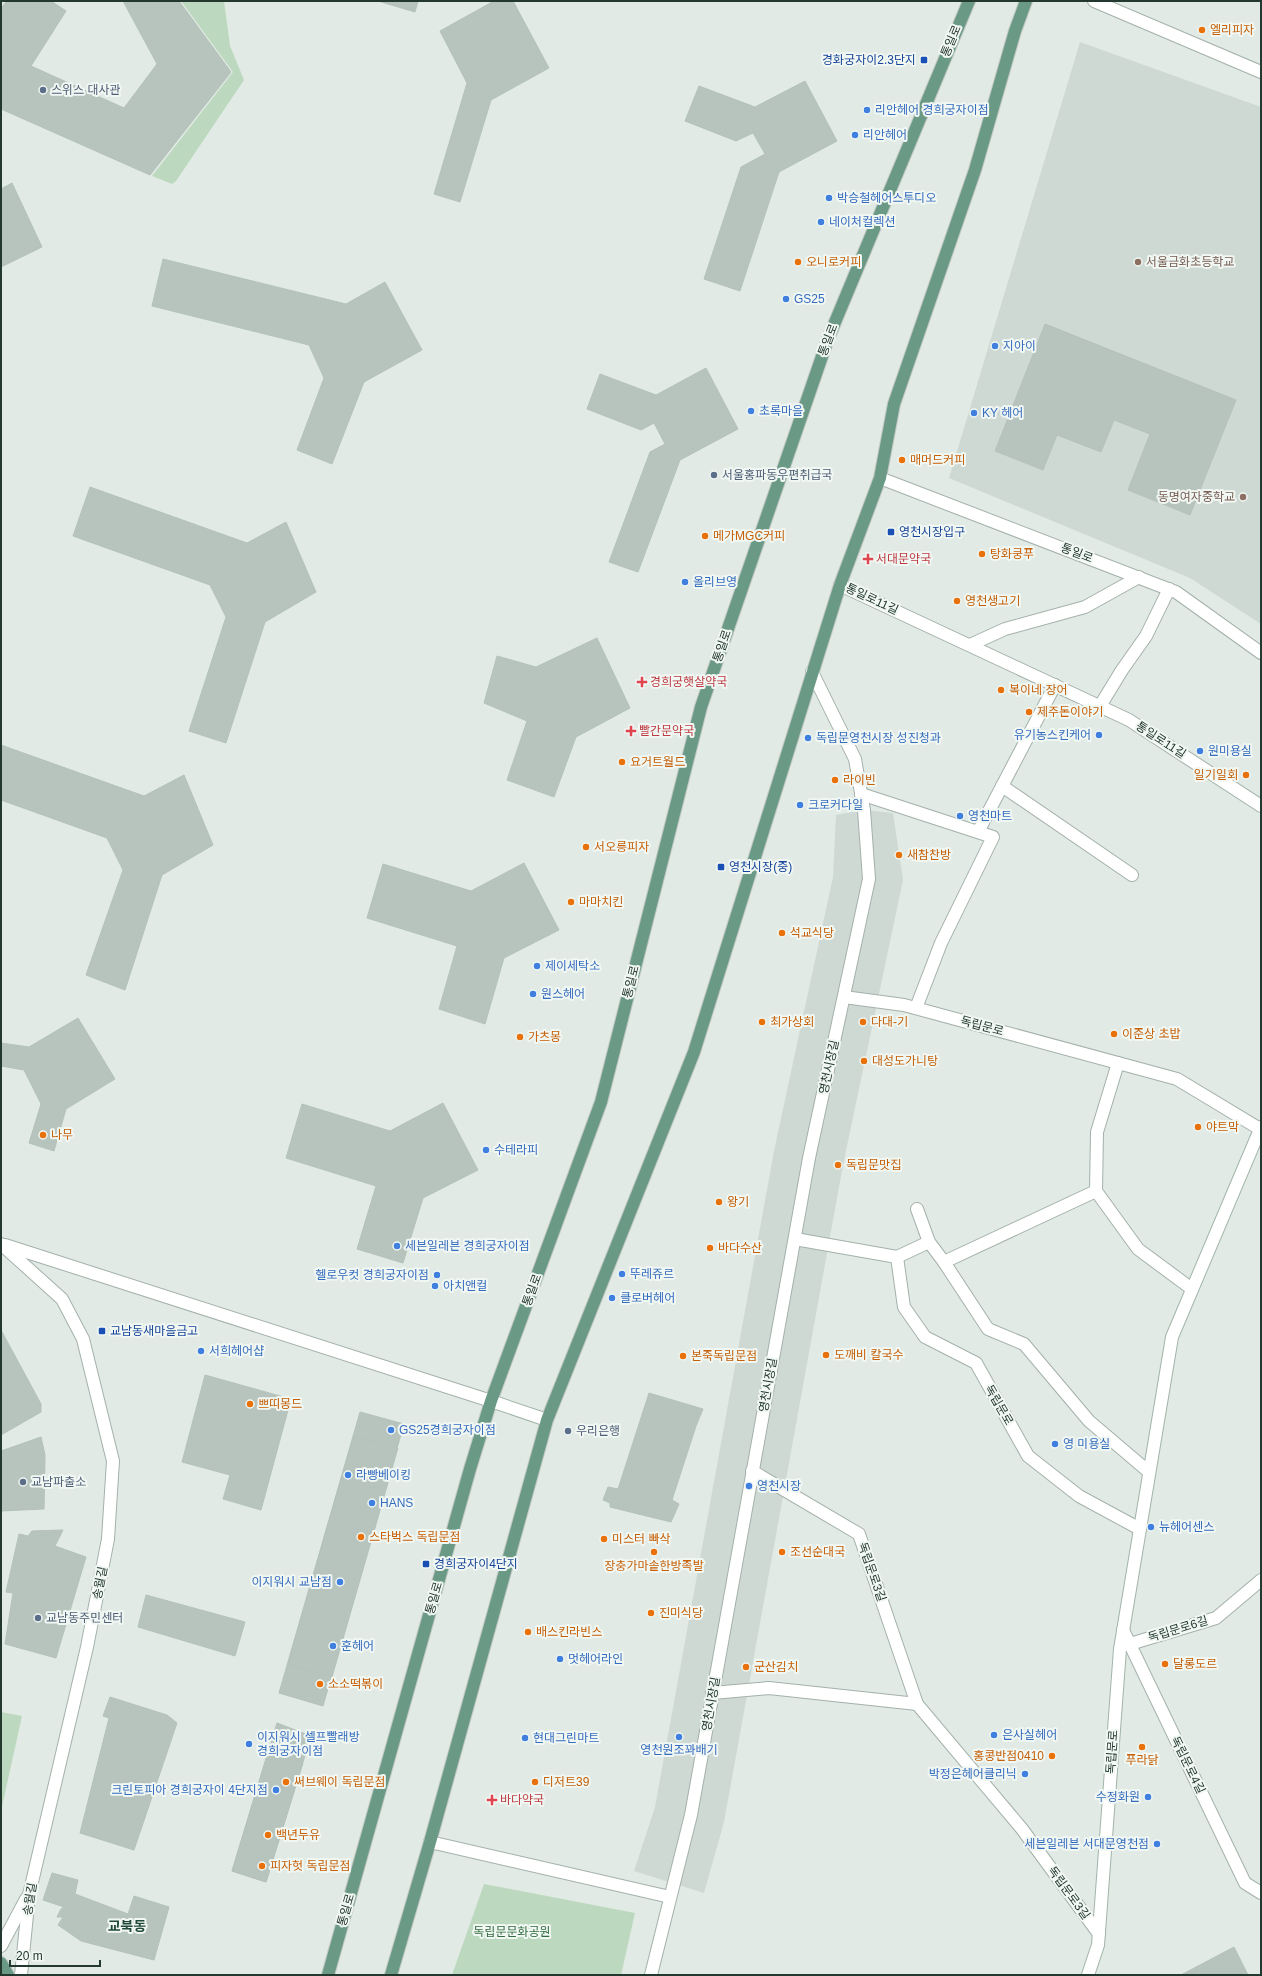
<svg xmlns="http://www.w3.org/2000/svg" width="1262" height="1976" font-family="Arial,'Noto Sans KR',sans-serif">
<rect width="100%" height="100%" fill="#e1eae4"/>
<g fill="#cfd9d3">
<path d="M1080 42 1261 107V624L1190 578 949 478Z"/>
<path d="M864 810 893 813 903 880 843 1165 724 1822 704 1893 634 1871 655 1807 774 1151 833 877 836 815Z"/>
</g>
<g fill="#bcd9bf">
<path d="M181 1H224L230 46 244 80 176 181 172 184 152 176 233 72Z"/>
<path d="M1 1712 22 1716 1 1811Z"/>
<path d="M484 1884 635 1913 621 1975H452Z"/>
</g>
<g fill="#b6c4bd" stroke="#b4c2ba">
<path d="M7 1H51L66 11 31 66 124 108 157 64 123 1H179L231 72 150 175 1 109V8Z"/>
<path d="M378 1H418L415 12Z"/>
<path d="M494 1H513L549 68 491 100 460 202 434 194 467 83 440 31Z"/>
<path d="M805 81 837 141 779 172 740 291 704 279 741 167 765 154 753 133 736 141 685 121 699 86 755 107Z"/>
<path d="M12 183 42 247 1 267V189Z"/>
<path d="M163 259 346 304 385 282 422 350 364 382 332 464 297 450 324 378 309 345 152 306Z"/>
<path d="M1045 324 1236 400 1190 515 1128 490 1150 434 1114 420 1101 452 1057 435 1043 470 995 451Z"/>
<path d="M706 368 738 429 680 460 638 572 609 562 650 452 665 444 654 423 641 430 587 409 600 374 656 395Z"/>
<path d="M90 487 247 543 286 522 316 592 265 622 226 743 189 731 226 617 210 585 73 536Z"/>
<path d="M597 638 630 708 576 737 554 797 507 780 527 721 484 703 497 656 536 667Z"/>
<path d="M1 745 144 796 184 775 213 845 162 875 125 990 86 975 123 870 107 838 1 800Z"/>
<path d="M524 863 559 930 504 958 485 1024 439 1009 457 946 367 918 383 864 471 891Z"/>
<path d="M78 1018 115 1079 66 1109 54 1151 29 1143 41 1104 24 1070 1 1066V1043L29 1047Z"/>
<path d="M443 1103 478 1170 423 1198 403 1263 357 1249 376 1186 286 1158 302 1104 390 1131Z"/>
<path d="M1 1330 41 1404V1412L1 1435Z"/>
<path d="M205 1375 291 1399 261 1510 223 1499 230 1475 182 1462Z"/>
<path d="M649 1393 703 1409 696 1426 672 1500 679 1504 671 1522 610 1507V1503L603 1500 608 1487 618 1489Z"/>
<path d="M360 1412 404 1424 323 1706 279 1693Z"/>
<path d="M354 1435 398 1448 332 1677 288 1664Z"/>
<path d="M41 1437 45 1455 44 1509 1 1511V1451Z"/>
<path d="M63 1530 55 1546 86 1557 56 1658 5 1644 13 1593 6 1592 19 1534 28 1536 32 1531Z"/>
<path d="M146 1595 245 1622 235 1656 138 1627Z"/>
<path d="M110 1697 167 1715 177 1723 134 1850 80 1833 109 1718 103 1716Z"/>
<path d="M277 1723 311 1736 266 1882 232 1871Z"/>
<path d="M268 1752 303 1763 266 1882 232 1871Z"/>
<path d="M52 1873 78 1880 75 1894 128 1914 134 1896 169 1907 154 1960 81 1941 58 1925 63 1917H57L61 1909 64 1907 43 1900Z"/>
<path d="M1234 1947 1248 1975H1181Z"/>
</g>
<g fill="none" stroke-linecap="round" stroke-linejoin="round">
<g stroke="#a4b1aa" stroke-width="14">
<g id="street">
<path d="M1094 1 1261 72"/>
<path d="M880 478 1176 592 1261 653"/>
<path d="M840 585 1129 720 1261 806"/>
<path d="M970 645 1005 629 1085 607 1139 577"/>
<path d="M1100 706 1122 670 1146 636 1169 589"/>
<path d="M1002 786 1132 875"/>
<path d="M861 794 993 837 941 943 916 1008"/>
<path d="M978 832 1055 685"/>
<path d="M844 997 904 1005 1177 1079 1260 1129"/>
<path d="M1118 1063 1097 1132 1096 1191 1138 1249 1192 1289"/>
<path d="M917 1209 929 1242 944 1262 1096 1191"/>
<path d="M795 1239 897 1257 904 1307 925 1337 976 1363 1028 1456 1079 1496 1140 1529"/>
<path d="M1 1244 62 1299 83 1339 113 1461 108 1539 87 1647 29 1895 21 1975"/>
<path d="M5 1245 491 1401"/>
<path d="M897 1257 929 1242"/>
<path d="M944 1262 988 1329 1024 1344 1089 1421 1149 1472"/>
<path d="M752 1471 859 1534 917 1704 1022 1829 1099 1934"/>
<path d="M1123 1630 1245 1883 1261 1893"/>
<path d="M1130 1644 1216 1618 1261 1580"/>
<path d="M712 1693 769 1688 917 1704"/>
<path d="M430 1842 670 1897"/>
<path d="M1 1946 26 1899"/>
<path d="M651 1975 691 1815 809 1158 869 879 864 810 855 759 812 672"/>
</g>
</g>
<g stroke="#a1b4aa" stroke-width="14">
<g id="secondary">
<path d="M491 1401 547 1420"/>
<path d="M1088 1975 1098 1945 1120 1649 1172 1337 1261 1127"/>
</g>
</g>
<g stroke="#c1c7c5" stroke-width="14">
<g id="primary">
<path d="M1 1963 8 1975"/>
<path d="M328 1975 470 1469 491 1401 601 1102 701 707 828 339 969 1"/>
<path d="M391 1975 430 1842 547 1420 694 1052 840 585 880 478 894 404 975 170 1015 31 1026 1"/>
</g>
</g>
<use href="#street" stroke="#fff" stroke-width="12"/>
<use href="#secondary" stroke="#fff" stroke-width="12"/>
<use href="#primary" stroke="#6a9a86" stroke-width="12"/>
</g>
<g fill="#e8710a" stroke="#f1f7f3" stroke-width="1.5">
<circle cx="1202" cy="30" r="4"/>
<circle cx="798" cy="262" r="4"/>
<circle cx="902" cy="460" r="4"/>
<circle cx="705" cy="536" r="4"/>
<circle cx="982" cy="554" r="4"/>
<circle cx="957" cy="601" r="4"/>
<circle cx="1001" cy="690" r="4"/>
<circle cx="1029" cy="712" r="4"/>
<circle cx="622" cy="762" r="4"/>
<circle cx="1246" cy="775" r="4"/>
<circle cx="835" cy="780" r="4"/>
<circle cx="586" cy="847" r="4"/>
<circle cx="899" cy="855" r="4"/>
<circle cx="571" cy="902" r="4"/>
<circle cx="782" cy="933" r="4"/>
<circle cx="762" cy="1022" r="4"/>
<circle cx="863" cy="1022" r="4"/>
<circle cx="1114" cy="1034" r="4"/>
<circle cx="520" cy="1037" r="4"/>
<circle cx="864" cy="1061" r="4"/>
<circle cx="1198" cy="1127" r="4"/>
<circle cx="43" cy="1135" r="4"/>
<circle cx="838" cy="1165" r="4"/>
<circle cx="719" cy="1202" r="4"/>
<circle cx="710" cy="1248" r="4"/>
<circle cx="826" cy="1355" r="4"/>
<circle cx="683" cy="1356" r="4"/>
<circle cx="250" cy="1404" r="4"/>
<circle cx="361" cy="1537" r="4"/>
<circle cx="604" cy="1539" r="4"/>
<circle cx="654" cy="1552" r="4"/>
<circle cx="782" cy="1552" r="4"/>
<circle cx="651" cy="1613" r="4"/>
<circle cx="528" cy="1632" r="4"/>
<circle cx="1165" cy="1664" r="4"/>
<circle cx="746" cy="1667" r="4"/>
<circle cx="320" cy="1684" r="4"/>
<circle cx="1142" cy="1747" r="4"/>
<circle cx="1052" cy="1756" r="4"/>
<circle cx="286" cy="1782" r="4"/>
<circle cx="535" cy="1782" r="4"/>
<circle cx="268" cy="1835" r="4"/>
<circle cx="262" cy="1866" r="4"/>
</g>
<g fill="#1a4fb4" stroke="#f1f7f3" stroke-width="1.5">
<rect x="920" y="56" width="8" height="8" rx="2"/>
<rect x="887" y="528" width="8" height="8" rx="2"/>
<rect x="717" y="863" width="8" height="8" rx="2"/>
<rect x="98" y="1327" width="8" height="8" rx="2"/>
<rect x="422" y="1560" width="8" height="8" rx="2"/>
</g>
<g fill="#5c6f8a" stroke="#f1f7f3" stroke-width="1.5">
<circle cx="43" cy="90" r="4"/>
<circle cx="714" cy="475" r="4"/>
<circle cx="568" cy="1431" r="4"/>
<circle cx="23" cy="1482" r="4"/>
<circle cx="38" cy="1618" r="4"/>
</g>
<g fill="#3f7fe0" stroke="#f1f7f3" stroke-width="1.5">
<circle cx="867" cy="110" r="4"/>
<circle cx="855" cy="135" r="4"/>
<circle cx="829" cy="198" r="4"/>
<circle cx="821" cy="222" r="4"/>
<circle cx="786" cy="299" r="4"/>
<circle cx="995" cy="346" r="4"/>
<circle cx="751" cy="411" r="4"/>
<circle cx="974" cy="413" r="4"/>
<circle cx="685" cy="582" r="4"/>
<circle cx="1099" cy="735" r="4"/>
<circle cx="808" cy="738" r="4"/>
<circle cx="1200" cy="751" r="4"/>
<circle cx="800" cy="805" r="4"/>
<circle cx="960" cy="816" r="4"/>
<circle cx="537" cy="966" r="4"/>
<circle cx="533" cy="994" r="4"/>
<circle cx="486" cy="1150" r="4"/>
<circle cx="397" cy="1246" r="4"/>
<circle cx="622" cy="1274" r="4"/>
<circle cx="437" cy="1275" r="4"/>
<circle cx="435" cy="1286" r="4"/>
<circle cx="612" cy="1298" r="4"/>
<circle cx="201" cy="1351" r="4"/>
<circle cx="391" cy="1430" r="4"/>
<circle cx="1055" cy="1444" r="4"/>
<circle cx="348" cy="1475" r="4"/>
<circle cx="749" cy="1486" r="4"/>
<circle cx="372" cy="1503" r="4"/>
<circle cx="1151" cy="1527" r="4"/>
<circle cx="340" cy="1582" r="4"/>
<circle cx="333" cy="1646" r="4"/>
<circle cx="560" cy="1659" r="4"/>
<circle cx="994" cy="1735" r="4"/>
<circle cx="679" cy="1737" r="4"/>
<circle cx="525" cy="1738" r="4"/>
<circle cx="249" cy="1744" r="4"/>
<circle cx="1025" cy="1774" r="4"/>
<circle cx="276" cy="1790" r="4"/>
<circle cx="1148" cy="1797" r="4"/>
<circle cx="1157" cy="1844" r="4"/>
</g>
<g fill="#8d6e63" stroke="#f1f7f3" stroke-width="1.5">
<circle cx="1138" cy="262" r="4"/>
<circle cx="1243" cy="497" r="4"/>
</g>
<g fill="#e0444e" stroke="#f1f7f3" stroke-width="1.5">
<path d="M866 553h4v4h4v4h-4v4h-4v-4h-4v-4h4z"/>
<path d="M640 676h4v4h4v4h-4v4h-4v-4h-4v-4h4z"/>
<path d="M629 725h4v4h4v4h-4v4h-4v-4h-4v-4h4z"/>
<path d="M490 1794h4v4h4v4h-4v4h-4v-4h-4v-4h4z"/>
</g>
<g text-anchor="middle" stroke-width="4" stroke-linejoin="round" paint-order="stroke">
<g font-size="12" fill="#c56008" stroke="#f1f7f3" text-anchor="start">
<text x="1210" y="34">엘리피자</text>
<text x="806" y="266">오니로커피</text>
<text x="910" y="464">매머드커피</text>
<text x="713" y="540">메가MGC커피</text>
<text x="990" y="558">탕화쿵푸</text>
<text x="965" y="605">영천생고기</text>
<text x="1009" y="694">복이네 장어</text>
<text x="1037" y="716">제주돈이야기</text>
<text x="630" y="766">요거트월드</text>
<text x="1238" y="779" text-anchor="end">일기일회</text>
<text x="843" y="784">라이빈</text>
<text x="594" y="851">서오릉피자</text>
<text x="907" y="859">새참찬방</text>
<text x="579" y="906">마마치킨</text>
<text x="790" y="937">석교식당</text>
<text x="770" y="1026">최가상회</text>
<text x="871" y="1026">다대-기</text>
<text x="1122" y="1038">이준상 초밥</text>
<text x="528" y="1041">가츠몽</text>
<text x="872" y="1065">대성도가니탕</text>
<text x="1206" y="1131">야트막</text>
<text x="51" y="1139">나무</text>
<text x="846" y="1169">독립문맛집</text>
<text x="727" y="1206">왕기</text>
<text x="718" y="1252">바다수산</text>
<text x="834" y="1359">도깨비 칼국수</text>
<text x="691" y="1360">본죽독립문점</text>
<text x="258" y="1408">쁘띠몽드</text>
<text x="369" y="1541">스타벅스 독립문점</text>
<text x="612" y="1543">미스터 빠삭</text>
<text x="790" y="1556">조선순대국</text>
<text x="654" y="1570" text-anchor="middle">장충가마솥한방족발</text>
<text x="659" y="1617">진미식당</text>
<text x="536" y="1636">배스킨라빈스</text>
<text x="1173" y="1668">달롱도르</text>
<text x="754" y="1671">군산김치</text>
<text x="328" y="1688">소소떡볶이</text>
<text x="1044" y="1760" text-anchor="end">홍콩반점0410</text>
<text x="1142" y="1764" text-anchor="middle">푸라닭</text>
<text x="294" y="1786">써브웨이 독립문점</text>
<text x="543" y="1786">디저트39</text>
<text x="276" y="1839">백년두유</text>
<text x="270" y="1870">피자헛 독립문점</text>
</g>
<g font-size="12" fill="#23382f" stroke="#f1f7f3">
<text transform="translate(951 41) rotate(-67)" y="4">통일로</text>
<text transform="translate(828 340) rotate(-69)" y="4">통일로</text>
<text transform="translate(1077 553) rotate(21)" y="4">통일로</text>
<text transform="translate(872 599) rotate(25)" y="4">통일로11길</text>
<text transform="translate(722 646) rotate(-71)" y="4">통일로</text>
<text transform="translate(1161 740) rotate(33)" y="4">통일로11길</text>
<text transform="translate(631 982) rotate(-76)" y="4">통일로</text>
<text transform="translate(982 1026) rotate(15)" y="4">독립문로</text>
<text transform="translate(829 1067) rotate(-78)" y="4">영천시장길</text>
<text transform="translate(532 1290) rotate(-70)" y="4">통일로</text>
<text transform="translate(768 1385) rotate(-80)" y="4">영천시장길</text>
<text transform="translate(999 1405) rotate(60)" y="4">독립문로</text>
<text transform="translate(872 1572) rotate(71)" y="4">독립문로3길</text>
<text transform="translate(100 1583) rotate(-79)" y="4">송월길</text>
<text transform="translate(434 1598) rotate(-74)" y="4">통일로</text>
<text transform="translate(1178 1629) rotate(-17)" y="4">독립문로6길</text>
<text transform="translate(711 1704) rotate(-80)" y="4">영천시장길</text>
<text transform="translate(1112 1752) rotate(-86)" y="4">독립문로</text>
<text transform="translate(1188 1765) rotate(64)" y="4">독립문로4길</text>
<text transform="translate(1069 1893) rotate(54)" y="4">독립문로3길</text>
<text transform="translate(30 1899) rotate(-81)" y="4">송월길</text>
<text transform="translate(346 1910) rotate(-74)" y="4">통일로</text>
</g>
<g font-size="12" fill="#164399" stroke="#f1f7f3" text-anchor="start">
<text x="916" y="64" text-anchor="end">경화궁자이2.3단지</text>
<text x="899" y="536">영천시장입구</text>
<text x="729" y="871">영천시장(중)</text>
<text x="110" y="1335">교남동새마을금고</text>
<text x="434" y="1568">경희궁자이4단지</text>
</g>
<g font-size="12" fill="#4e5e75" stroke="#f1f7f3" text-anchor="start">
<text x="51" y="94">스위스 대사관</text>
<text x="722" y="479">서울홍파동우편취급국</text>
<text x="576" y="1435">우리은행</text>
<text x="31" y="1486">교남파출소</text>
<text x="46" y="1622">교남동주민센터</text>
</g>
<g font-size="12" fill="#366cbe" stroke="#f1f7f3" text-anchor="start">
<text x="875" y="114">리안헤어 경희궁자이점</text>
<text x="863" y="139">리안헤어</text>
<text x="837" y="202">박승철헤어스투디오</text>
<text x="829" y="226">네이처컬렉션</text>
<text x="794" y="303">GS25</text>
<text x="1003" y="350">지아이</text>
<text x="759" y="415">초록마을</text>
<text x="982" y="417">KY 헤어</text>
<text x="693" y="586">올리브영</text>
<text x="1091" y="739" text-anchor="end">유기농스킨케어</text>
<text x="816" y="742">독립문영천시장 성진청과</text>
<text x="1208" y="755">원미용실</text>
<text x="808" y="809">크로커다일</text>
<text x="968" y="820">영천마트</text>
<text x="545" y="970">제이세탁소</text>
<text x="541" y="998">원스헤어</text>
<text x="494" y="1154">수테라피</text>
<text x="405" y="1250">세븐일레븐 경희궁자이점</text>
<text x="630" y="1278">뚜레쥬르</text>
<text x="429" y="1279" text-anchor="end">헬로우컷 경희궁자이점</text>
<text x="443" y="1290">아치앤컬</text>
<text x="620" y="1302">클로버헤어</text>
<text x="209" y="1355">서희헤어샵</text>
<text x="399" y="1434">GS25경희궁자이점</text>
<text x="1063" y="1448">영 미용실</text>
<text x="356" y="1479">라빵베이킹</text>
<text x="757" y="1490">영천시장</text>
<text x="380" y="1507">HANS</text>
<text x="1159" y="1531">뉴헤어센스</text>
<text x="332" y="1586" text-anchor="end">이지워시 교남점</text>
<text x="341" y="1650">훈헤어</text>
<text x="568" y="1663">멋헤어라인</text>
<text x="1002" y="1739">은사실헤어</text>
<text x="257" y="1741">이지워시 셀프빨래방<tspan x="257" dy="14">경희궁자이점</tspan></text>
<text x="533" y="1742">현대그린마트</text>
<text x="679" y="1754" text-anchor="middle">영천원조꽈배기</text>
<text x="1017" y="1778" text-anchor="end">박정은헤어클리닉</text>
<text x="268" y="1794" text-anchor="end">크린토피아 경희궁자이 4단지점</text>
<text x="1140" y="1801" text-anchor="end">수정화원</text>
<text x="1149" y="1848" text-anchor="end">세븐일레븐 서대문영천점</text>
</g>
<g font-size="12" fill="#785e54" stroke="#f1f7f3" text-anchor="start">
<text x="1146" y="266">서울금화초등학교</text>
<text x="1235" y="501" text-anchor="end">동명여자중학교</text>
</g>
<g font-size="12" fill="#be3a42" stroke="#f1f7f3" text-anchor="start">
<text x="876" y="563">서대문약국</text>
<text x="650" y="686">경희궁햇살약국</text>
<text x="639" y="735">빨간문약국</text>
<text x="500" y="1804">바다약국</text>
</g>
<g font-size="12" fill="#326b3f" stroke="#f1f7f3">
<text x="512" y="1936">독립문문화공원</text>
</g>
<g font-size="14" font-weight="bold" fill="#214839" stroke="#f1f7f3">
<text x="127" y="1931">교북동</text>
</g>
</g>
<rect width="1262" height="1976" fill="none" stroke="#23382f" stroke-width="4"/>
<path d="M10 1960v6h90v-6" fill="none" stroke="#23382f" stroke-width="2"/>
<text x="16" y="1960" font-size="12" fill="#23382f" stroke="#f1f7f3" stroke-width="3" paint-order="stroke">20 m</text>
</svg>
